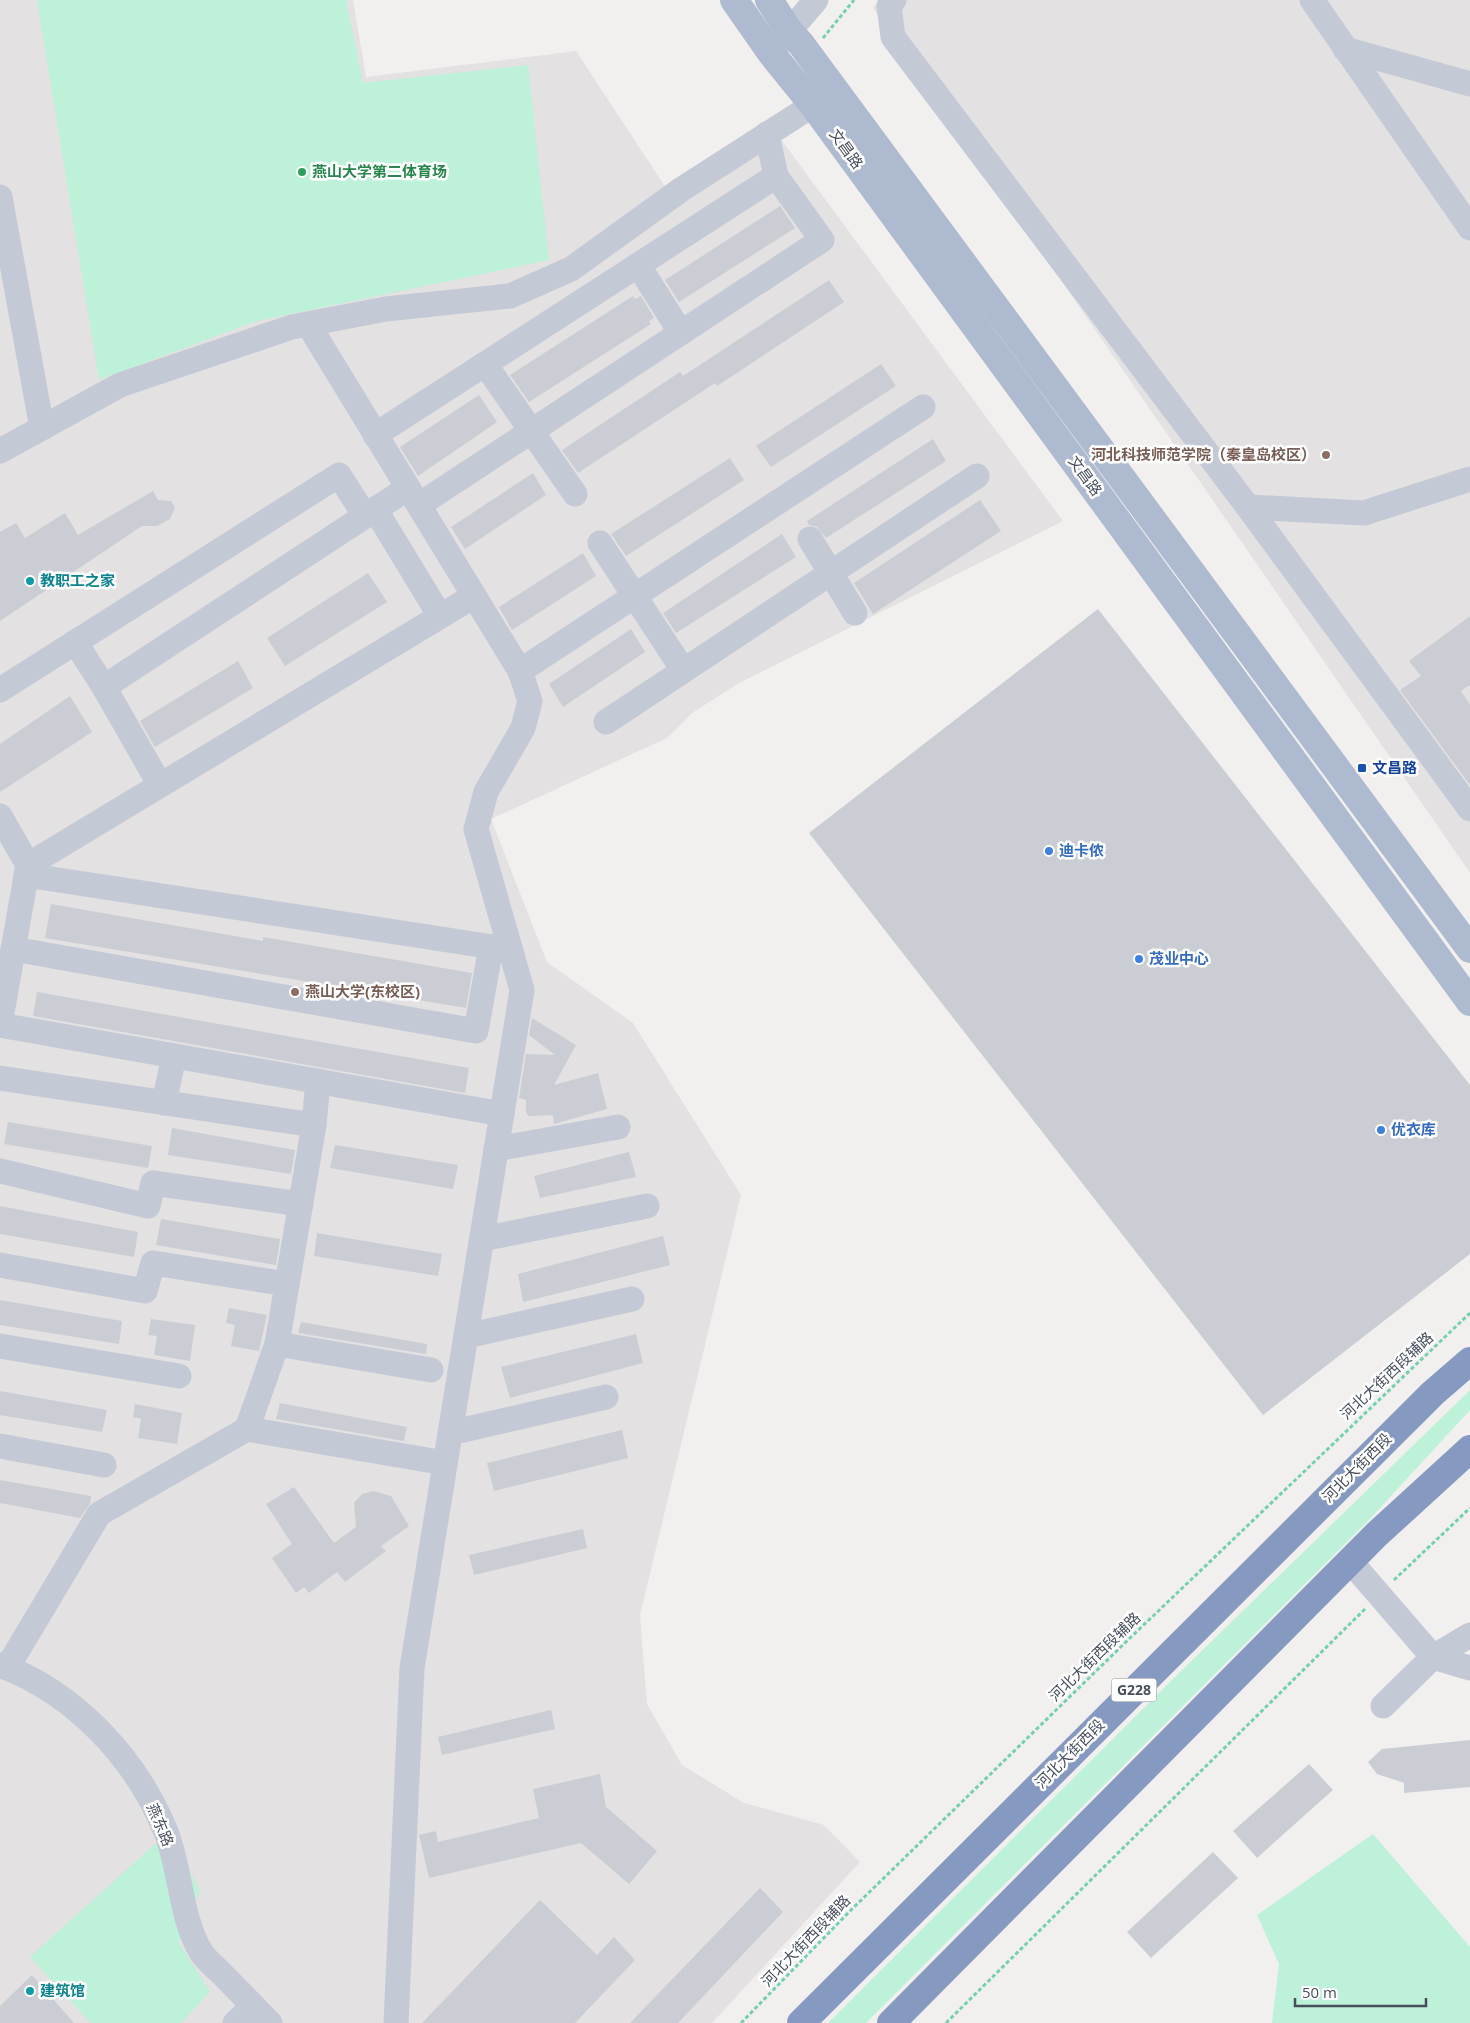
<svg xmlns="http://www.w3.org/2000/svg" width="1470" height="2023" font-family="'Open Sans','Noto Sans SC',sans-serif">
<rect width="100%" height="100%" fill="#f2f0ef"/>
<g fill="#e3e1e1">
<path d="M0 0H353L366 77 576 51 668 191 771 126 1063 521 739 683 692 713 667 738 491 819 547 962 633 1023 741 1195 640 1615 647 1704 682 1765 744 1803 824 1825 860 1862 712 2023H0Z"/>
<path d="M879 0H1470V873L873 8Z"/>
</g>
<g fill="#bdf1d9">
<path d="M37 0H346L363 83 528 65 549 260 257 321 99 380Z"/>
<path d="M1470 1390V1410L1369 1520 866 2023H828L1177 1675Z"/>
<path d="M1373 1834 1470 1947V2023H1272L1279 1964 1257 1915Z"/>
<path d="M155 1844H177L200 1891 179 1943 210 1992 181 2023H91L30 1957Z"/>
</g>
<g fill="#cbcdd5">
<path d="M780 206 795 228 679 302 665 280Z"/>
<path d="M829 280 844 302 717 386 715 383 578 473 562 450 680 372 683 376Z"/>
<path d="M633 296 635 299 641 296 654 318 649 321 651 324 529 402 510 375Z"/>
<path d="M881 364 896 386 771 467 756 446Z"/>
<path d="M479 395 497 422 418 476 400 447Z"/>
<path d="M933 439 946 461 826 538 817 527 809 525 807 521Z"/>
<path d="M730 458 744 480 626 556 611 534Z"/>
<path d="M533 473 546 495 465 549 451 527Z"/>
<path d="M153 491 158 500 171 501 175 508 170 519 157 526H142L0 621V532L16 523 25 538 65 513 78 535Z"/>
<path d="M980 500 1001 531 873 614 854 583Z"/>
<path d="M782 534 796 557 676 633 663 613Z"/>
<path d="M583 553 596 576 512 630 499 607Z"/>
<path d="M368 573 387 602 285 666 267 638Z"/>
<path d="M1098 609 1470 1085V1254L1263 1415 809 833Z"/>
<path d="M1470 616V685L1461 691 1470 705V785L1400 690 1421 676 1409 661Z"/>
<path d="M631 629 645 652 563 707 549 684Z"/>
<path d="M238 661 253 688 155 747 140 721Z"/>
<path d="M70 696 92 732 0 792V744Z"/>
<path d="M51 904 263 941V937L472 973 466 1008 45 938Z"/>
<path d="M37 992 469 1068 465 1093 33 1016Z"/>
<path d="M532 1018 576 1045 554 1085 598 1073 607 1109 554 1124 553 1115 528 1116 526 1111V1100L519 1098 526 1054 555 1055 529 1035Z"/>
<path d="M8 1122 152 1146 148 1168 4 1144Z"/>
<path d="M172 1128 295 1150 291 1174 168 1155Z"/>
<path d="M335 1145 458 1165 453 1189 330 1168Z"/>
<path d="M629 1152 636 1177 540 1198 534 1176Z"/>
<path d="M0 1206 138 1232 134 1257 0 1234Z"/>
<path d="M161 1219 280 1239 276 1265 156 1245Z"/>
<path d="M317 1233 442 1254 438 1276 314 1256Z"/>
<path d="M663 1236 670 1265 523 1302 518 1274Z"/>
<path d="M0 1300 122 1321 119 1344 0 1325Z"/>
<path d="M229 1308 267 1315 259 1351 231 1346 235 1325 226 1323Z"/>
<path d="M151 1319 195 1325 190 1361 154 1355 157 1336 148 1335Z"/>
<path d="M301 1322 427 1344 426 1354 298 1333Z"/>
<path d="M636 1334 643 1363 510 1398 501 1367Z"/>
<path d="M0 1391 107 1410 102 1432 0 1415Z"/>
<path d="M280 1403 407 1427 404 1441 276 1419Z"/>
<path d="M135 1404 182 1413 177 1444 138 1438 141 1419 133 1417Z"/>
<path d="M622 1430 628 1458 494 1491 487 1463Z"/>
<path d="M0 1480 91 1496 90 1504 80 1518 0 1503Z"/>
<path d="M294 1487 334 1543 356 1527 354 1503 362 1494 373 1491 391 1496 409 1526 381 1546 386 1551 345 1582 337 1572 309 1593 304 1587 296 1593 272 1558 292 1544 266 1504Z"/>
<path d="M583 1529 587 1548 474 1575 469 1555Z"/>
<path d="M551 1710 555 1729 442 1755 438 1737Z"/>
<path d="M1470 1740V1787L1404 1793V1783L1377 1774 1368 1762 1382 1749Z"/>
<path d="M1309 1764 1333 1790 1257 1858 1233 1831Z"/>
<path d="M600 1774 606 1807 657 1851 629 1884 581 1843 429 1878 419 1835 436 1831 438 1842 539 1818 533 1789Z"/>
<path d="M1213 1852 1238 1878 1151 1958 1127 1932Z"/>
<path d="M760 1888 783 1912 678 2023H630Z"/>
<path d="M540 1900 597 1955 614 1937 635 1960 575 2023H422Z"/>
<path d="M32 1975 74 2023H0V2006Z"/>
</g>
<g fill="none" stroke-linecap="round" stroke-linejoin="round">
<g stroke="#74d0b1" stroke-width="3" stroke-dasharray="4 2.5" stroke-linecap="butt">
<path d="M823 38 854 0"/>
<path d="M1394 1580 1470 1508"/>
<path d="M741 2023 851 1910 1130 1638 1470 1313"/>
<path d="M946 2023 1365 1609"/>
</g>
<g stroke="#c3c9d5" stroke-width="25">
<path d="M894 0 889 6 893 37 1248 507 1470 809"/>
<path d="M1312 0 1470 228"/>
<path d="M776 47 816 0"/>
<path d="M1345 49 1470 84"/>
<path d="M0 197 42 428"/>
<path d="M638 265 681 333"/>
<path d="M308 324 520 671 530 701 523 728 486 792 476 829 522 990 412 1668 396 2023"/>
<path d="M485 364 575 494"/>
<path d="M375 435 776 176"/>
<path d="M0 451 120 385 292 327 386 309 510 296 571 269 682 189 813 105"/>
<path d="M419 505 822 240 776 176 767 134"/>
<path d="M1248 507 1364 513 1470 479"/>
<path d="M375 509 440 616"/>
<path d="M810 539 855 613"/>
<path d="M600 543 683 670"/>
<path d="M75 642 104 687 408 488"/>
<path d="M520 671 923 407"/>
<path d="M104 687 160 785"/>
<path d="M0 690 339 475 365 516"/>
<path d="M606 722 977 476"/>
<path d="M0 816 28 865 474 596"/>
<path d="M26 875 506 949"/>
<path d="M13 949 476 1031 491 947"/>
<path d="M0 1024 28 865"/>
<path d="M0 1025 502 1114"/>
<path d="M0 1078 314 1125 318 1081"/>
<path d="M164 1103 174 1056"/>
<path d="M496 1149 618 1127"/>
<path d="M0 1171 148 1206 153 1183 301 1204"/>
<path d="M482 1239 647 1206"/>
<path d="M0 1265 145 1291 153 1263 287 1284"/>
<path d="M466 1336 632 1299"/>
<path d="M277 1344 314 1125"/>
<path d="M0 1346 179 1376"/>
<path d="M247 1429 277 1344 431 1370"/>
<path d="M450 1433 606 1397"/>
<path d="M0 1446 104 1465"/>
<path d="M1350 1561 1433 1657 1470 1668"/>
<path d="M0 1665C75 1693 136 1758 166 1832 181 1870 180 1917 201 1952 206 1960 215 1967 222 1974 238 1990 254 2007 270 2023"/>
<path d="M7 1668 99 1514 247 1429 445 1463"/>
<path d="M1383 1706 1433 1657 1470 1635"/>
<path d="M235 2023 253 2006"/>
</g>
<g stroke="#aebacf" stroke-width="28">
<path d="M734 0 771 53 813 105 1470 1002"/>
<path d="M769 0 789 31 801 44 1470 949"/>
</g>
<g stroke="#8699c0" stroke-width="28">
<path d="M801 2023 1433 1393 1470 1361"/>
<path d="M891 2023 1377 1534 1470 1449"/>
</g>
</g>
<circle fill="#2e9e5b" stroke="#fff" stroke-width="2" cx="302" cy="172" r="5"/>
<g fill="#8d6e63" stroke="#fff" stroke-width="2">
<circle cx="1326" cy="455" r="5"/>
<circle cx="295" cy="992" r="5"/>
</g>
<g fill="#0f9aa8" stroke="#fff" stroke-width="2">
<circle cx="30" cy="581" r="5"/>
<circle cx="30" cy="1991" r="5"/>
</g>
<rect fill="#1a4fb4" stroke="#fff" stroke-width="2" x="1357" y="763" width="10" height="10" rx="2.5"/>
<g fill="#3f7fe0" stroke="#fff" stroke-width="2">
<circle cx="1049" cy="851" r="5"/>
<circle cx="1139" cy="959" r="5"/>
<circle cx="1381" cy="1130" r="5"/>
</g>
<g text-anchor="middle" stroke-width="5" stroke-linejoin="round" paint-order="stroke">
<rect fill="#fff" stroke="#7e848e" stroke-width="1" x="1111.5" y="1678.5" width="45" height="23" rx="4"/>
<g font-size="14" font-weight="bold" fill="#474f5e">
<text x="1134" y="1695">G228</text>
</g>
<g font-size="15" fill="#474f5e" stroke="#fff">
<text transform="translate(846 149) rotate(54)" y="5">文昌路</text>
<text transform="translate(1085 476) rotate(54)" y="5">文昌路</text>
<text transform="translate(1387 1376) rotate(-43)" y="5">河北大街西段辅路</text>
<text transform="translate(1357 1468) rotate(-45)" y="5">河北大街西段</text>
<text transform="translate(1095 1657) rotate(-44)" y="5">河北大街西段辅路</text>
<text transform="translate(1070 1754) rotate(-45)" y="5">河北大街西段</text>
<text transform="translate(160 1825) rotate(67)" y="5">燕东路</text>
<text transform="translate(806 1941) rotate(-46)" y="5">河北大街西段辅路</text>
</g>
<g font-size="15" font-weight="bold" fill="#27864d" stroke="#fff" text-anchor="start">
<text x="312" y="177">燕山大学第二体育场</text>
</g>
<g font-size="15" font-weight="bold" fill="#785e54" stroke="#fff" text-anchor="end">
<text x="1316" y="460">河北科技师范学院（秦皇岛校区）</text>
<text x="305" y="997" text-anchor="start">燕山大学(东校区)</text>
</g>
<g font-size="15" font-weight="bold" fill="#0d838f" stroke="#fff" text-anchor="start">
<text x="40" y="586">教职工之家</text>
<text x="40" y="1996">建筑馆</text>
</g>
<g font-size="15" font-weight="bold" fill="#164399" stroke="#fff" text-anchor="start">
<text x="1372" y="773">文昌路</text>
</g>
<g font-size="15" font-weight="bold" fill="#366cbe" stroke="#fff" text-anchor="start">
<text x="1059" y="856">迪卡侬</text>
<text x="1149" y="964">茂业中心</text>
<text x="1391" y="1135">优衣库</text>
</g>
</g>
<path d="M1295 1998v8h131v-8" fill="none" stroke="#474f5e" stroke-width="2.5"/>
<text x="1302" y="1998" font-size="15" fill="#474f5e" stroke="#ffffff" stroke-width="4" paint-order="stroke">50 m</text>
</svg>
